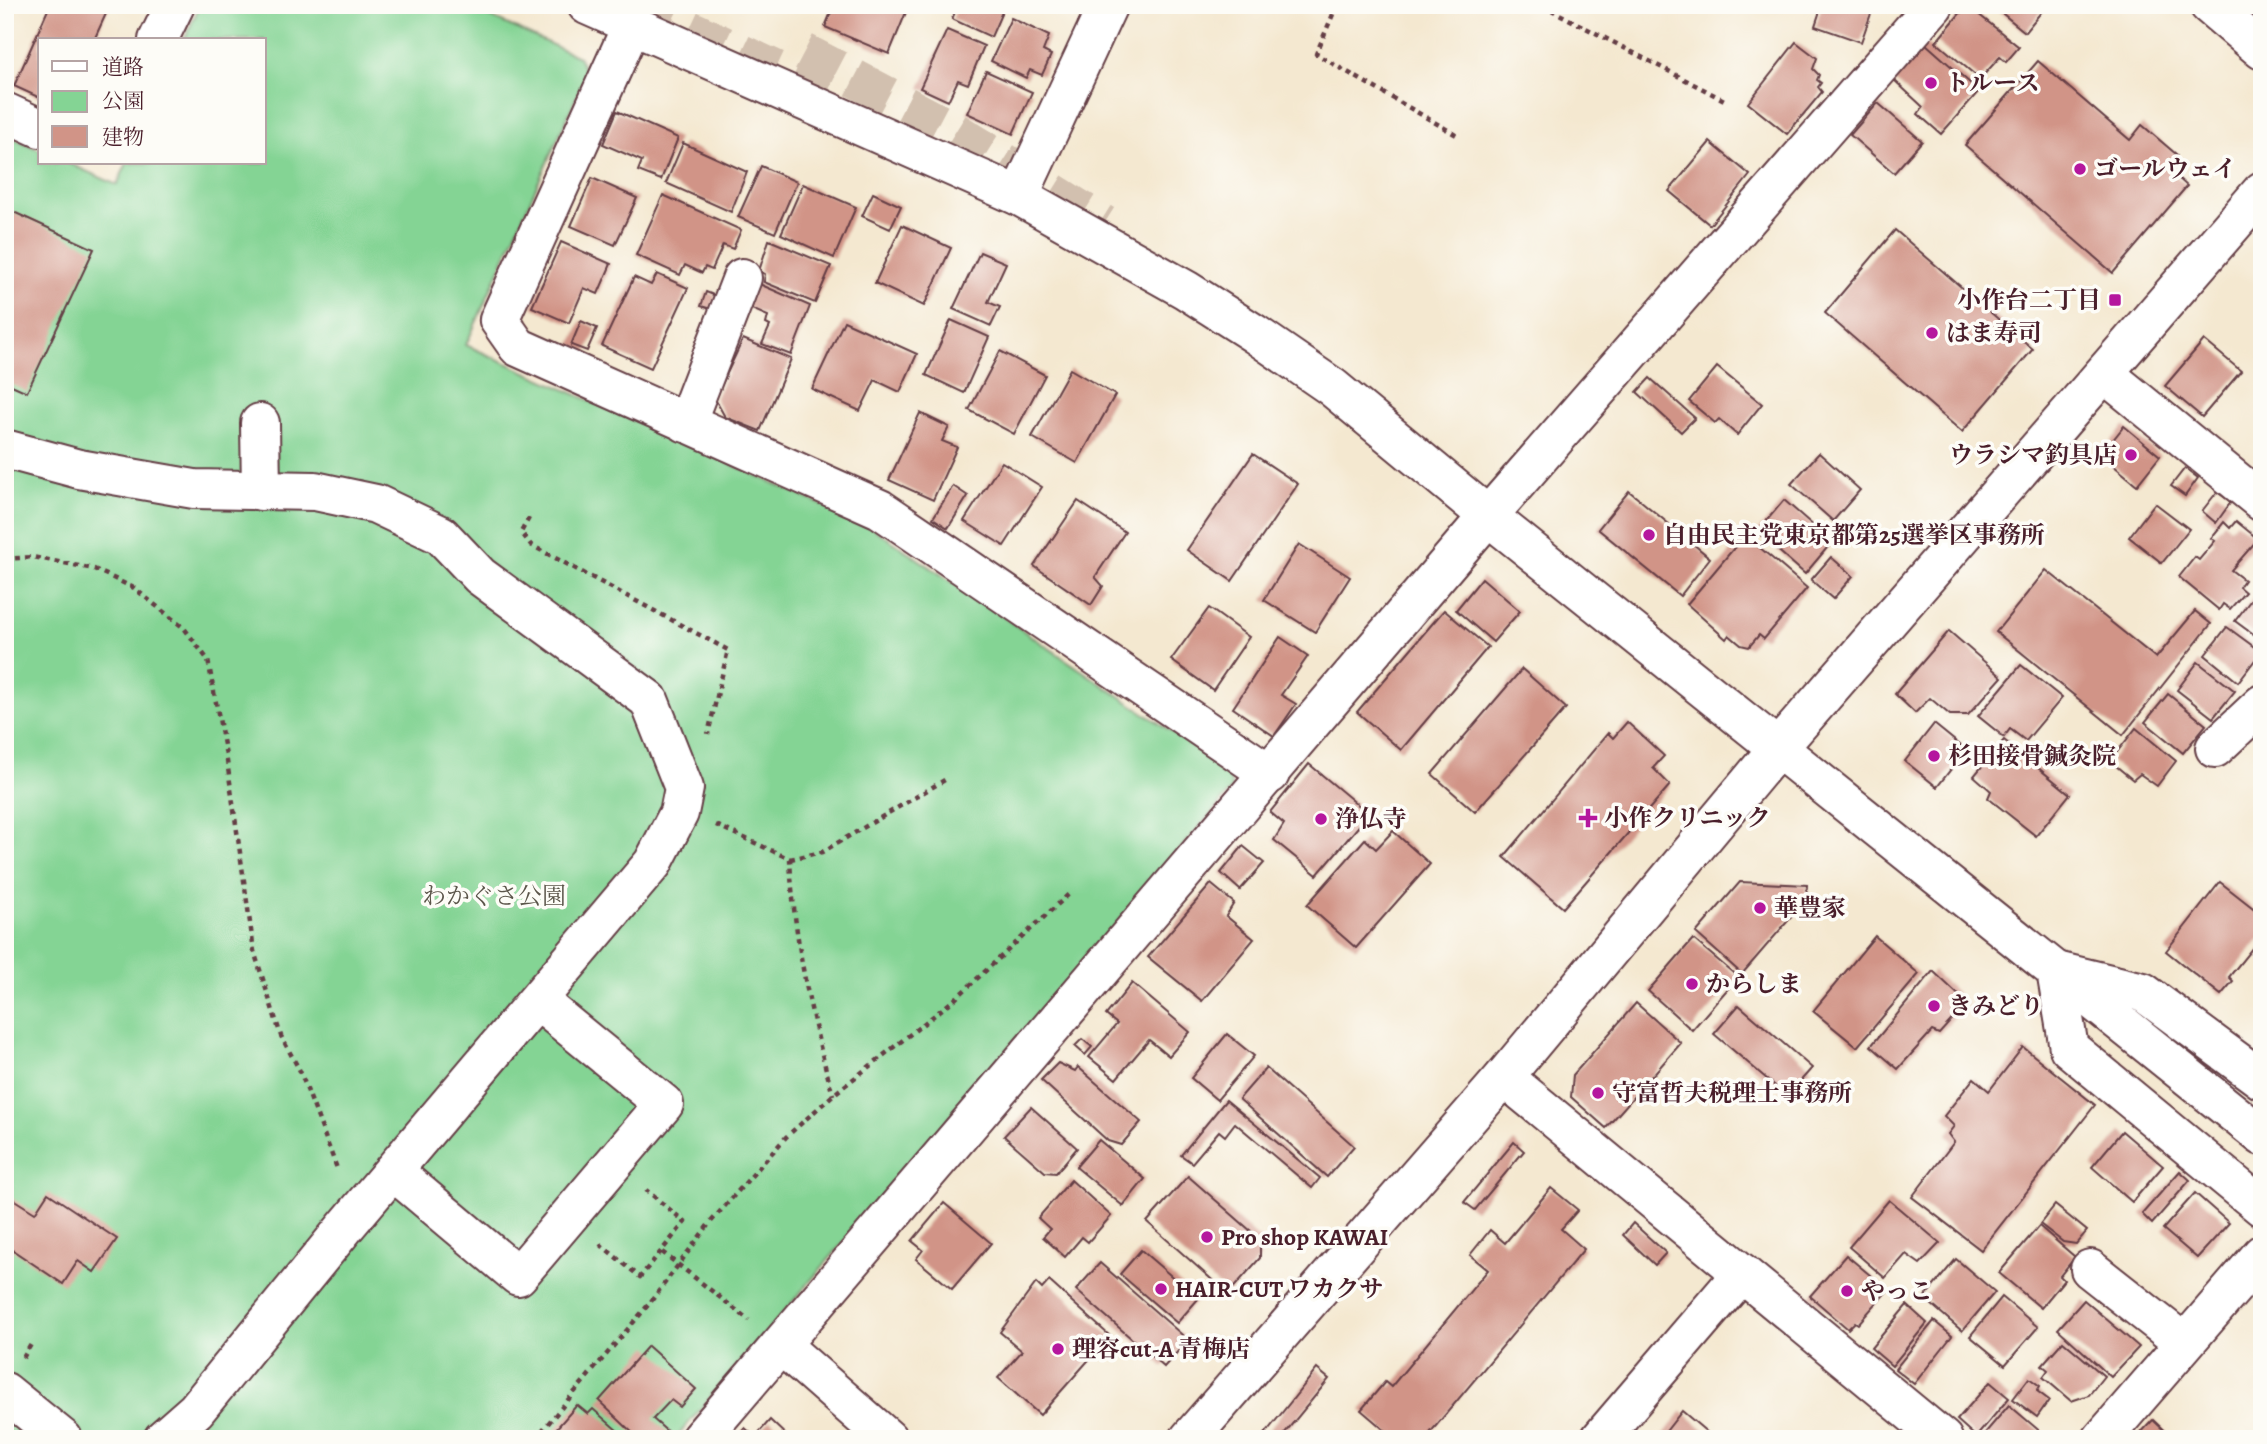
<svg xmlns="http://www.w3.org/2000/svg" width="2267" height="1444" font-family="Alegreya,'Noto Serif JP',serif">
<rect width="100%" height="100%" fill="#fdfcf7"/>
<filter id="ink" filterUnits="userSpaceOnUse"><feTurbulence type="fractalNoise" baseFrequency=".0143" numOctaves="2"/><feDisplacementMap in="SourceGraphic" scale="14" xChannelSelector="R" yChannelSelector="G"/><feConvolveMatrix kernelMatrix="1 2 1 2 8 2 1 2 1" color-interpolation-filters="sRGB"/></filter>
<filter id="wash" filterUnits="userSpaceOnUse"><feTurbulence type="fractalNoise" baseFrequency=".00686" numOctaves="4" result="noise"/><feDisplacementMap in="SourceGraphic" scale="28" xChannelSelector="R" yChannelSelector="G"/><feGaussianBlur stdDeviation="1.57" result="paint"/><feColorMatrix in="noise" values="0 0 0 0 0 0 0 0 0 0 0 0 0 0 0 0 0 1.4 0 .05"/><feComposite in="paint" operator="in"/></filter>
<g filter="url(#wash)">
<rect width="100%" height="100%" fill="#f4e8d0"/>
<path fill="#84d494" stroke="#677a60" stroke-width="2" d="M200 5H464L579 57 586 75 466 345 871 527 1228 770 1232 789 675 1439H5V134L40 150V163H68L117 185 127 163H264V40H184Z"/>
<g id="blocks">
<g fill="#d19487">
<path d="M50 5H110L94 40H40V98L14 86Z"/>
<path d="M834 5H909L889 54 825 27Z"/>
<path d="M958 5H1005L991 37 952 19Z"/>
<path d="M1822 5H1874L1861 42 1815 26Z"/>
<path d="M1967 5 2019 47 2006 62 2000 57 1980 79 1936 42Z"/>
<path d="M2000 5H2047L2025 32 1997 9Z"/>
<path d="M1011 18 1049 36 1043 51 1051 55 1042 75 1030 70 1026 78 991 61Z"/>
<path d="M947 30 984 46 968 84 958 80 948 101 920 88Z"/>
<path d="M1796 42 1817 58 1813 69 1819 75 1817 80 1821 83 1818 87 1822 92 1787 134 1748 103Z"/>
<path d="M1926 44 1979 91 1941 134 1918 114 1923 107 1894 80Z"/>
<path d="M2038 61 2130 140 2142 125 2177 155 2167 168 2187 186 2113 273 1965 145Z"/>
<path d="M986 71 1032 92 1013 134 967 113Z"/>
<path d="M1878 103 1922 141 1894 173 1850 135Z"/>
<path d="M617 111 678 138 661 180 638 171 642 161 603 144Z"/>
<path d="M1710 142 1750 175 1710 225 1669 191Z"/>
<path d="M683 143 747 172 731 212 666 183Z"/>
<path d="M761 166 797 182 775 233 738 217Z"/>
<path d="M592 178 637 198 615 245 571 226Z"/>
<path d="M803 184 856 207 834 258 781 234Z"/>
<path d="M873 193 901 206 890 229 862 216Z"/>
<path d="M663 195 741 230 733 249 723 245 712 270 705 267 702 273 685 265 680 275 636 255Z"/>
<path d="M5 208 94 249 27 392 5 382Z"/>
<path d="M902 225 951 248 924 306 875 283Z"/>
<path d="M1895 230 2033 349 1962 432 1825 313Z"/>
<path d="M769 240 831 266 815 303 764 282 765 274 759 271Z"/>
<path d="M561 242 611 264 598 294 584 288 569 323 532 307Z"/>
<path d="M980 252 1006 263 988 302 1000 307 991 326 953 309Z"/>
<path d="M657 274 688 288 651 368 602 346 634 277 651 285Z"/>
<path d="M757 283 810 306 791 355 762 344 770 326 766 324 768 316 747 307Z"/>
<path d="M706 292 716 296 711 309 701 306Z"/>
<path d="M951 320 989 337 964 393 926 375Z"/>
<path d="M581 321 597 328 587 351 571 345Z"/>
<path d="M844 321 917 354 900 392 875 380 860 411 812 389Z"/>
<path d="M743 339 791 359 760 431 725 417 715 399Z"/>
<path d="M2204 340 2241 371 2202 417 2165 386Z"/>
<path d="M1000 351 1045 375 1014 434 969 410Z"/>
<path d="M1717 367 1762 404 1737 435 1719 419 1715 423 1689 401Z"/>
<path d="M1070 369 1115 395 1077 463 1032 437Z"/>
<path d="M1650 378 1695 418 1681 432 1637 392Z"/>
<path d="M920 413 949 427 942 441 957 447 933 500 889 480Z"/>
<path d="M2124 426 2160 456 2137 485 2101 455Z"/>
<path d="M1819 453 1860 490 1833 521 1791 484Z"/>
<path d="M1253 454 1298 484 1232 581 1187 550Z"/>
<path d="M1002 462 1042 487 1004 546 964 521Z"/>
<path d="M2185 468 2198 478 2185 496 2171 486Z"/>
<path d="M953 486 968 496 948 528 933 518Z"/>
<path d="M1629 491 1710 558 1680 596 1598 529Z"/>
<path d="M2217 492 2231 502 2216 523 2202 511Z"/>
<path d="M1784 500 1832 542 1805 574 1757 532Z"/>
<path d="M1078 501 1125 532 1095 577 1103 586 1091 605 1034 566Z"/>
<path d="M2155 503 2189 529 2162 563 2129 537Z"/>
<path d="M2236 521 2258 539 2231 570 2244 580 2239 587 2245 592 2230 609 2223 604 2219 610 2179 577 2195 557 2199 560 2215 541 2211 538 2224 522 2230 528Z"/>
<path d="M1745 535 1807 588 1764 639 1759 635 1749 647 1741 645 1729 635 1726 639 1687 604Z"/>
<path d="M1299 544 1350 577 1315 632 1264 600Z"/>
<path d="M1831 557 1853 576 1833 599 1811 580Z"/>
<path d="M2046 570 2156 658 2195 611 2211 624 2123 735 1996 632Z"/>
<path d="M1482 578 1520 611 1493 642 1456 610Z"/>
<path d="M2256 593 2262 597V641L2235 621Z"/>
<path d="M1209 608 1249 637 1213 690 1171 660Z"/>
<path d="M1444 610 1488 647 1401 750 1357 712Z"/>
<path d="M2227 627 2261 652 2238 682 2205 655Z"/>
<path d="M1949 631 2002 677 1968 715H1950L1930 698 1915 713 1895 694Z"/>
<path d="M1280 637 1308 656 1281 695 1296 704 1274 736 1233 708Z"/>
<path d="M2198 662 2235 691 2213 718 2177 690Z"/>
<path d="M2021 665 2062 698 2026 741 2010 729 2004 737 1978 716Z"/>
<path d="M1522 669 1566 708 1475 812 1432 774Z"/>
<path d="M2168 694 2206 725 2183 753 2145 722Z"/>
<path d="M1627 722 1664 756 1653 768 1670 785 1563 908 1504 857 1608 733 1613 738Z"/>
<path d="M1934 724 1966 750 1937 787 1905 761Z"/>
<path d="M2136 728 2176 761 2157 786 2140 774 2133 780 2110 761Z"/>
<path d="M2004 740 2070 794 2036 836 1988 798 1991 791 1974 776Z"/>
<path d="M1309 764 1369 814 1317 875 1274 840 1284 824 1270 812Z"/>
<path d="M1393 831 1430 864 1356 948 1307 905 1365 839 1376 849Z"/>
<path d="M1243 846 1264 863 1240 890 1221 873Z"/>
<path d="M1740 882 1807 885 1806 900 1742 974 1696 933Z"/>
<path d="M2220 882 2262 915V936L2229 977 2233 981 2221 995 2166 951Z"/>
<path d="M1211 884 1234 903 1226 916 1254 939 1202 1001 1148 957Z"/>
<path d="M1875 936 1919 974 1857 1047 1813 1011Z"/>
<path d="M1693 939 1738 977 1692 1030 1648 991Z"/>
<path d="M1933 971 1967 1003 1939 1034 1932 1031 1898 1069 1871 1046Z"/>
<path d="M1132 983 1190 1032 1169 1056 1149 1040 1116 1079 1089 1057 1117 1024 1106 1015Z"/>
<path d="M1636 1003 1681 1043 1606 1128 1571 1097 1573 1075Z"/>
<path d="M1739 1005 1812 1068 1787 1096 1714 1034Z"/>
<path d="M1227 1034 1254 1056 1217 1100 1191 1078Z"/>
<path d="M1082 1039 1092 1047 1085 1055 1075 1046Z"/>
<path d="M2023 1047 2095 1105 1981 1250 1912 1197 1954 1142 1948 1134 1954 1126 1944 1116 1974 1078 1989 1091Z"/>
<path d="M1058 1063 1075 1071 1078 1067 1141 1122 1121 1145 1108 1141 1041 1080Z"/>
<path d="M1266 1068 1354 1146 1327 1177 1239 1099Z"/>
<path d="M1226 1100 1320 1178 1312 1188 1235 1123 1225 1136 1219 1131 1192 1163 1181 1155Z"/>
<path d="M1031 1107 1077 1148 1056 1173 1045 1172 1004 1136Z"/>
<path d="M2122 1131 2163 1166 2132 1202 2092 1167Z"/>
<path d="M1099 1140 1145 1179 1123 1206 1076 1167Z"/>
<path d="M1514 1142 1524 1151 1475 1210 1464 1202Z"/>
<path d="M2180 1171 2190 1180 2152 1224 2142 1214Z"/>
<path d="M1188 1176 1260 1239V1258L1228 1294 1147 1222Z"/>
<path d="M1071 1180 1111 1216 1088 1242 1082 1237 1065 1257 1043 1237 1050 1229 1038 1218Z"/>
<path d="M1551 1188 1578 1210 1561 1229 1584 1249 1425 1439H1395L1361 1410 1385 1382 1391 1387 1488 1270 1470 1255 1490 1230 1505 1243Z"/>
<path d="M48 1193 117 1239 94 1272 78 1261 63 1284 5 1245V1194L35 1213Z"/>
<path d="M2195 1193 2229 1223 2197 1258 2163 1229Z"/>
<path d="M1889 1200 1940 1243 1920 1264 1906 1254 1885 1278 1849 1247Z"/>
<path d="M944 1203 991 1243 952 1289 916 1259 923 1250 912 1241Z"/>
<path d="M2055 1205 2087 1231 2076 1244 2063 1242 2040 1224Z"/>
<path d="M1633 1223 1666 1253 1655 1265 1623 1235Z"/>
<path d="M2039 1226 2075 1257 2060 1276 2064 1280 2041 1308 1999 1273Z"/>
<path d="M1141 1250 1198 1299 1177 1323 1120 1274Z"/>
<path d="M1846 1255 1888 1290 1858 1324 1855 1322 1848 1329 1810 1296Z"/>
<path d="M1956 1259 1995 1292 1962 1331 1924 1298Z"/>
<path d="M1100 1263 1188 1340 1164 1367 1076 1290Z"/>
<path d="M1049 1281 1110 1336 1040 1415 998 1378 1022 1351 1000 1332 1036 1283 1042 1289Z"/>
<path d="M2002 1297 2038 1327 2005 1365 1970 1336Z"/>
<path d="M2084 1300 2139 1347 2111 1377 2058 1329Z"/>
<path d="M1907 1305 1927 1323 1892 1366 1871 1348Z"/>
<path d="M1934 1321 1952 1336 1914 1384 1895 1369Z"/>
<path d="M2063 1341 2104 1376 2089 1395 2071 1401 2043 1377 2048 1370 2042 1365Z"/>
<path d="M648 1346 696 1389 680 1407 671 1400 653 1419 670 1434 667 1439H639L599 1401Z"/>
<path d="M1317 1369 1329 1379 1280 1439H1261Z"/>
<path d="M2029 1378 2040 1386 2037 1391 2049 1400 2037 1417 2013 1399Z"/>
<path d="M1990 1382 2009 1398 1976 1437 1957 1420Z"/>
<path d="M577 1405 588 1414 593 1409 627 1439H547Z"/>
<path d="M2009 1405 2049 1439H1980Z"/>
<path d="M1682 1411 1715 1439H1660Z"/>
<path d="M770 1420 790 1439H735L745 1428 755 1437Z"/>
<path d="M2153 1420 2173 1439H2135Z"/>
</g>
</g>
</g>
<g filter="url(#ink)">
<use href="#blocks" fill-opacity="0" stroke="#643d44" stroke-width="2"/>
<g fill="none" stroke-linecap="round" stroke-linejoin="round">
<g stroke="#d2c0af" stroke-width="38" stroke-dasharray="38 19" stroke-linecap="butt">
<path d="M638 5 831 95"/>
<path d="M804 52 955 131 1104 224"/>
</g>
<g stroke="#643d44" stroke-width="42">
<g id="minor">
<path d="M587 5 1019 196 1186 290 1255 334 1332 387 1488 516 2262 1136"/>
<path d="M2209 5 2262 50"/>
<path d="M632 25 499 320 518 347 880 509 1270 774"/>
<path d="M158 40 175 5"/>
<path d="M5 112 40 128"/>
<path d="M1019 196 1108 5"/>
<path d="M2105 374 2262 502"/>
<path d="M260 423 261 491"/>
<path d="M686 423 742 278"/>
<path d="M5 449 79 469 194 489 315 491 376 504 441 535 480 576 649 700 684 788 679 813 653 863 346 1226 196 1410 163 1439"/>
<path d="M2215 748 2262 704"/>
<path d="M1504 1077 1943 1439"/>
<path d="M2262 1080 2143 992 2056 971 2069 1048 2262 1207"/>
<path d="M393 1171 518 1276 664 1104 538 1001"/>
<path d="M2090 1269 2184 1343"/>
<path d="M781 1345 888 1439"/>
<path d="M5 1392 63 1439"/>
<path d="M700 1439 1488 516 1934 5"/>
<path d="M1189 1439 1504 1077 1778 748 2262 191"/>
<path d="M1600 1439 1742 1273"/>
<path d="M2102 1439 2262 1254"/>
</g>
</g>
<g stroke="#643d44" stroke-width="4.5" stroke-dasharray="5 5" stroke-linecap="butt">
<path d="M1337 5 1316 54 1460 137"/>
<path d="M1542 5 1724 100"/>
<path d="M529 518 521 532 531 545 728 650 708 734"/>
<path d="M5 559 33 557 94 569 134 588 184 628 208 660 227 761 254 951 281 1036 300 1071 338 1171"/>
<path d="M716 825 790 859C794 940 811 1017 833 1095"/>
<path d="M790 859 822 852 948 778"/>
<path d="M600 1244 640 1277 685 1222 646 1190"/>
<path d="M662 1252 749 1320"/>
<path d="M23 1358 33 1341"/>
<path d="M535 1439 649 1304 709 1224 786 1137 833 1095 955 999 1069 894"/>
</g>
<use href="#minor" stroke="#fff" stroke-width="38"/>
</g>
</g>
<g fill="#b5179e" stroke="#fdfcf7" stroke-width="2.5">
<circle cx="1931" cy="83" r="7"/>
<circle cx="2080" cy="169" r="7"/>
<rect x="2108" y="293" width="14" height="14" rx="3.5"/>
<circle cx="1932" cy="333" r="7"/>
<circle cx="2131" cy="455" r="7"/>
<circle cx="1649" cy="535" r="7"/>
<circle cx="1934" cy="756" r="7"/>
<path d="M1584.5 807.5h7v7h7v7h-7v7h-7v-7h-7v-7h7z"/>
<circle cx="1321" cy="819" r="7"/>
<circle cx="1760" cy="908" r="7"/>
<circle cx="1692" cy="984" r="7"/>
<circle cx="1934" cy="1006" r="7"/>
<circle cx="1598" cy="1093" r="7"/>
<circle cx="1207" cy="1237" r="7"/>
<circle cx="1161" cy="1289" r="7"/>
<circle cx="1847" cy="1291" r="7"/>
<circle cx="1058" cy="1349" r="7"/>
</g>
<g text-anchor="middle" stroke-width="7" stroke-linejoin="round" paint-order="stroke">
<g font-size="24" font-weight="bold" fill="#4a1f2b" stroke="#fdfcf7" text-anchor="start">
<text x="1945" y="91">トルース</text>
<text x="2094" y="177">ゴールウェイ</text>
<text x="2101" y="308" text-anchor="end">小作台二丁目</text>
<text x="1946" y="341">はま寿司</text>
<text x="2117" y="463" text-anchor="end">ウラシマ釣具店</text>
<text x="1663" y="543">自由民主党東京都第25選挙区事務所</text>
<text x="1948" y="764">杉田接骨鍼灸院</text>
<text x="1604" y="826">小作クリニック</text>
<text x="1335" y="827">浄仏寺</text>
<text x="1774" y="916">華豊家</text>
<text x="1706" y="992">からしま</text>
<text x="1948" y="1014">きみどり</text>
<text x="1612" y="1101">守富哲夫税理士事務所</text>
<text x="1221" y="1245">Pro shop KAWAI</text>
<text x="1175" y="1297">HAIR-CUT ワカクサ</text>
<text x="1861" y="1299">やっこ</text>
<text x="1072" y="1357">理容cut-A 青梅店</text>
</g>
<g font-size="24" fill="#5b554a" stroke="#fdfcf7">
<text x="494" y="904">わかぐさ公園</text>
</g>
</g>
<rect width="2267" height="1444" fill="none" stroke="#fdfcf7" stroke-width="28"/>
<rect x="38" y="38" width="228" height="126" fill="#fdfcf7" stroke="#b5a4a5" stroke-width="2"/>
<rect x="52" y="61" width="35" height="10" fill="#ffffff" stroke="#b5a4a5" stroke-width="2"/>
<text x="102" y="74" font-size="21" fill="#4a1f2b">道路</text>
<rect x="52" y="91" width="35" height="21" fill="#84d494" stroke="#b5a4a5" stroke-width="2"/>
<text x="102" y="108" font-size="21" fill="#4a1f2b">公園</text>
<rect x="52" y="126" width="35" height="21" fill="#d19487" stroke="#b5a4a5" stroke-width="2"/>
<text x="102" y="144" font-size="21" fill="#4a1f2b">建物</text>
</svg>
